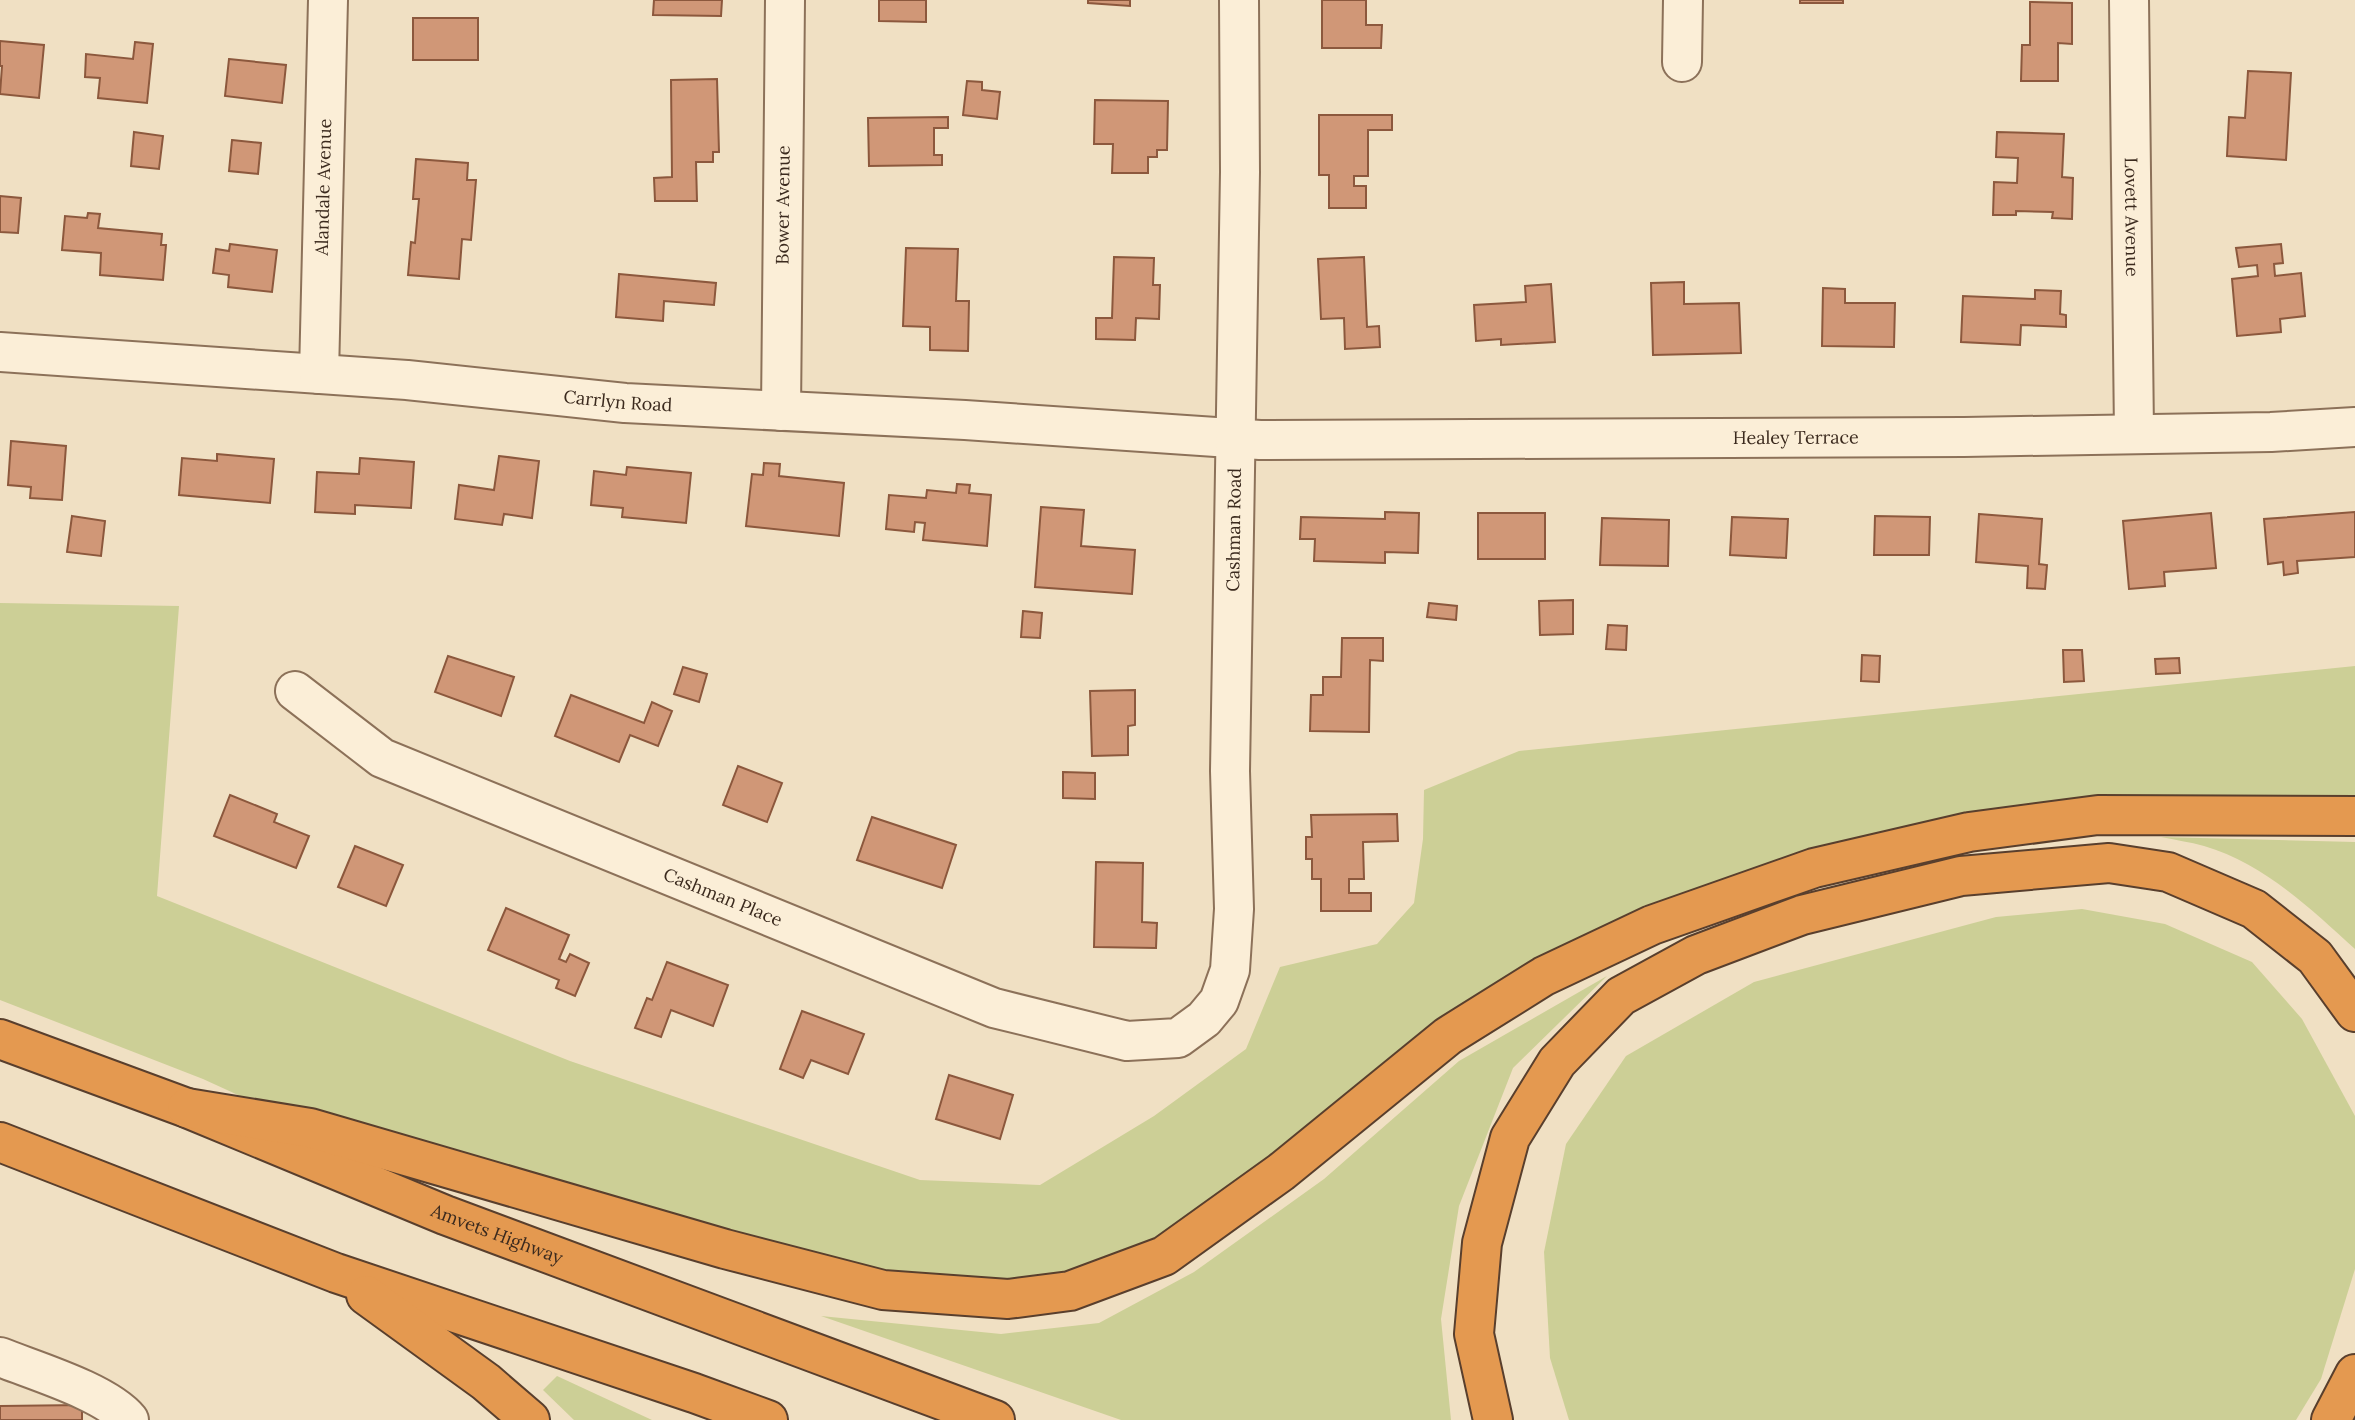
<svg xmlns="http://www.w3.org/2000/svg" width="2355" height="1420" font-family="Lora,serif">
<rect width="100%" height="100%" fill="#f0e0c3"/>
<g fill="#cccf96">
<path d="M0 603 179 606 157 896 570 1061 920 1180 1040 1185 1154 1116 1246 1049 1280 967 1377 944 1414 903 1423 839 1424 790 1519 751 2355 666V816L1969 832 1544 976 1164 1256 944 1296 310 1128 203 1079 0 1000Z"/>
<path d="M2161 837 2355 842V949C2310 908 2263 863 2204 846 2190 842 2175 840 2161 837Z"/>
<path d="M2082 909 2165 924 2252 962 2302 1019 2355 1116V1269L2321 1379 2296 1420H1569L1550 1358 1544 1252 1566 1144 1626 1056 1754 982 1996 917Z"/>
<path d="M1607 976 1513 1068 1459 1206 1441 1319 1451 1420H1121L821 1316 1001 1334 1099 1323 1194 1272 1324 1179 1459 1061Z"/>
<path d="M557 1376 652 1420H574L543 1390Z"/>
</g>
<g fill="#d09777" stroke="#8c583d" stroke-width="2">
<path d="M654 0H722L721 16 653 15Z"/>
<path d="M879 0H926V22L879 21Z"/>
<path d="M1088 0H1130V6L1088 3Z"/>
<path d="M1322 0H1366V25H1382L1381 48H1322Z"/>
<rect x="1800" y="0" width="43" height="3"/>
<path d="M2030 2 2072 3V44L2058 43V81H2021L2022 45H2030Z"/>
<rect x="413" y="18" width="65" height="42"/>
<path d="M0 41 44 45 39 98 0 94 2 66H0Z"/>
<path d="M135 42 153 44 147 103 98 98 100 78 85 77 86 54 133 59Z"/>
<path d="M229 59 286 65 282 103 225 96Z"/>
<path d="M2248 71 2291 73 2286 160 2227 156 2229 117 2245 118Z"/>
<path d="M717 79 719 152H713V162H696L697 201H655L654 178 672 177 671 80Z"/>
<path d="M967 81 982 82V90L1000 92 997 119 963 115Z"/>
<path d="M1095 100 1168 101 1167 150H1157V157H1148V173H1112L1113 144H1094Z"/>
<path d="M1319 115H1392V130H1368V176H1354V186H1366V208H1329V175H1319Z"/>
<path d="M948 117V128H934V155H942V165L869 166 868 118Z"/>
<path d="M134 132 163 136 159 169 131 166Z"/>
<path d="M1997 132 2064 134 2062 177 2073 178 2072 219 2052 218 2053 212 2016 211V215H1993L1994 182 2017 183 2018 158 1996 157Z"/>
<path d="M232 140 261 143 258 174 229 171Z"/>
<path d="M416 159 468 163 467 180H476L471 240 462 239 459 279 408 275 411 242 415 243 419 199H413Z"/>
<path d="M0 196 21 198 18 233 0 232Z"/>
<path d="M88 213 100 214 98 228 162 234 161 245H166L163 280 100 275 101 253 62 250 65 216 87 218Z"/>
<path d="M230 244 277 250 272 292 228 287 229 275 213 273 216 249 229 251Z"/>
<path d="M2281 244 2283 263 2274 264 2275 276 2301 273 2305 316 2280 319 2281 332 2237 336 2232 279 2258 276 2257 265 2239 267 2236 248Z"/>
<path d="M906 248 958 249 956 301H969L968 351 930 350V327L903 326Z"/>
<path d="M1114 257 1154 258 1153 285H1160L1159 319 1136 318 1135 340 1096 339V318H1112Z"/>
<path d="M1364 257 1367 327 1379 326 1380 347 1345 349 1344 318 1321 319 1318 259Z"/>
<path d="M619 274 716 283 714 305 664 301 663 321 616 317Z"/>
<path d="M1684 282V304L1739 303 1741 353 1653 355 1651 283Z"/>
<path d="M1551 284 1555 342 1501 345V339L1476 341 1474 305 1526 302 1525 286Z"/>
<path d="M1823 288 1845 289V303H1895L1894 347 1822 346Z"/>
<path d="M2035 290 2061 291 2060 314 2066 315V327L2021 325 2020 345 1961 342 1963 296 2035 299Z"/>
<path d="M11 441 66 446 62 500 30 498 31 487 8 485Z"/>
<path d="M217 454 274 459 270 503 179 495 182 458 217 461Z"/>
<path d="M499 456 539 461 532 518 504 514 502 525 455 519 459 485 494 490Z"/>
<path d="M360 458 414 462 411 508 355 505V514L315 512 317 472 359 474Z"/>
<path d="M764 463 780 464 779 476 844 483 839 536 746 526 752 474 763 475Z"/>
<path d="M627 467 691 473 686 523 622 517 623 508 591 505 594 471 626 475Z"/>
<path d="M957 484 970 485 969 493 991 495 987 546 923 540 925 523 915 522 914 532 886 529 889 495 926 498 927 490 956 493Z"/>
<path d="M1041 507 1084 510 1081 546 1135 550 1132 594 1035 587Z"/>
<path d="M1385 512 1419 513 1418 553 1385 552V563L1314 561 1315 539H1300L1301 517 1385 519Z"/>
<path d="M2355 512V557L2297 561 2298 573 2284 575 2283 562 2268 564 2264 519Z"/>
<rect x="1478" y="513" width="67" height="46"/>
<path d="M2211 513 2216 568 2164 572 2165 586 2129 589 2123 521Z"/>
<path d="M1979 514 2042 519 2039 564 2047 565 2045 589 2027 588 2028 566 1976 562Z"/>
<path d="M72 516 105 521 101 556 67 552Z"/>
<path d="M1875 516 1930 517 1929 555H1874Z"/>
<path d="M1732 517 1788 519 1786 558 1730 555Z"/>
<path d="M1602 518 1669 520 1668 566 1600 565Z"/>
<path d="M1573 600V634L1540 635 1539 601Z"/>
<path d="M1429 603 1457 606 1456 620 1427 617Z"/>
<path d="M1023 611 1042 613 1040 638 1021 637Z"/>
<path d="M1608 625 1627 626 1626 650 1606 649Z"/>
<path d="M1342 638H1383V661L1370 660 1369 732 1310 731 1311 695H1323V677H1341Z"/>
<path d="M2063 650H2082L2084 681 2064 682Z"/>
<path d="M1862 655 1880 656 1879 682 1861 681Z"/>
<path d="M448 656 514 677 501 716 435 692Z"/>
<path d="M2179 658 2180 673 2156 674 2155 659Z"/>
<path d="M683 667 707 674 699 702 674 694Z"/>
<path d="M1135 690V725L1128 726V755L1092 756 1090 691Z"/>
<path d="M571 695 644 723 652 702 672 711 658 746 630 735 619 762 555 736Z"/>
<path d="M738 766 782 783 767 822 723 805Z"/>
<path d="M1063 772 1095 773V799L1063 798Z"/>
<path d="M230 795 277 814 274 822 309 836 296 868 214 836Z"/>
<path d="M1397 814 1398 841 1363 842 1364 879H1349V893H1371V911H1321V879H1312V859H1306V837H1312L1311 815Z"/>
<path d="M872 817 956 845 942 888 857 860Z"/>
<path d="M355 846 403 865 386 906 338 887Z"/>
<path d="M1096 862 1143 863 1142 922 1157 923 1156 948 1094 947Z"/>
<path d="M506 908 569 935 559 959 566 962 570 954 589 963 575 996 556 988 559 980 488 950Z"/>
<path d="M667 962 728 985 713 1026 671 1010 661 1037 635 1028 647 998 652 1000Z"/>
<path d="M802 1011 864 1034 848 1074 811 1060 803 1078 780 1069Z"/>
<path d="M949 1075 1013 1095 1000 1139 936 1119Z"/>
<path d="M82 1405V1420H0V1406Z"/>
</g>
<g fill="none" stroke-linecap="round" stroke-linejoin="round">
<g stroke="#8c7159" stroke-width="42">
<g id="minor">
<path id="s1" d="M2129 0 2134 433"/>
<path d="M1682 62 1683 0"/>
<path id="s2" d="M0 352 407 380 625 403 965 420 1260 440 1964 437 2271 432 2355 427"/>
<path id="s3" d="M319 374 328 0"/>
<path id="s4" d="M781 411 785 0"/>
<path id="s5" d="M295 691 382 758 994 1008 1127 1041 1178 1038 1204 1019 1219 1001 1230 970 1234 909 1230 771 1240 172 1239 0"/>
<path d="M0 1357C35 1371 106 1392 129 1420"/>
</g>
</g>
<g stroke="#593f2d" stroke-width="42">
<g id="highway">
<path id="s6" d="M0 1039 187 1108 445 1215 995 1420"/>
<path d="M187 1108 310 1128 725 1249 883 1290 1008 1299 1070 1291 1164 1256 1281 1172 1448 1036 1544 976 1652 925 1814 868 1969 832 2098 815 2355 816"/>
<path d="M0 1142 336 1273 694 1393 768 1420"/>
<path d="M366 1295 486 1382 530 1420"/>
<path d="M1493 1420 1474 1334 1482 1243 1510 1138 1557 1062 1621 996 1696 955 1802 915 1961 876 2109 863 2168 872 2254 909 2315 957 2355 1012"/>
<path d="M2331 1420 2355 1374"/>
</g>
</g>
<use href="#minor" stroke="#fbeed7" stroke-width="38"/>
<use href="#highway" stroke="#e49950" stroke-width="38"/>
</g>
<g text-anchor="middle" stroke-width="6" stroke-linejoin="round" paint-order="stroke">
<g font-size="18" fill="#3b2a1e" stroke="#f7ebd3">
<text dy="6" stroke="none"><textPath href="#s3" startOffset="187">Alandale Avenue</textPath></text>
<text dy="6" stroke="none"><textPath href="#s4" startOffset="206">Bower Avenue</textPath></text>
<text dy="6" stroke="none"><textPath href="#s1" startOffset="217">Lovett Avenue</textPath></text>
<text dy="6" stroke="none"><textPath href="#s2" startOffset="620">Carrlyn Road</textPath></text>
<text dy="6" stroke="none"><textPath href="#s2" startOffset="1799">Healey Terrace</textPath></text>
<text dy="6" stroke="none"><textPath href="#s5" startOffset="1488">Cashman Road</textPath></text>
<text dy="6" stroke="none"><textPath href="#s5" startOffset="478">Cashman Place</textPath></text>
<text dy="6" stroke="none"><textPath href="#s6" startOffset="534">Amvets Highway</textPath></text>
</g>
</g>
</svg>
